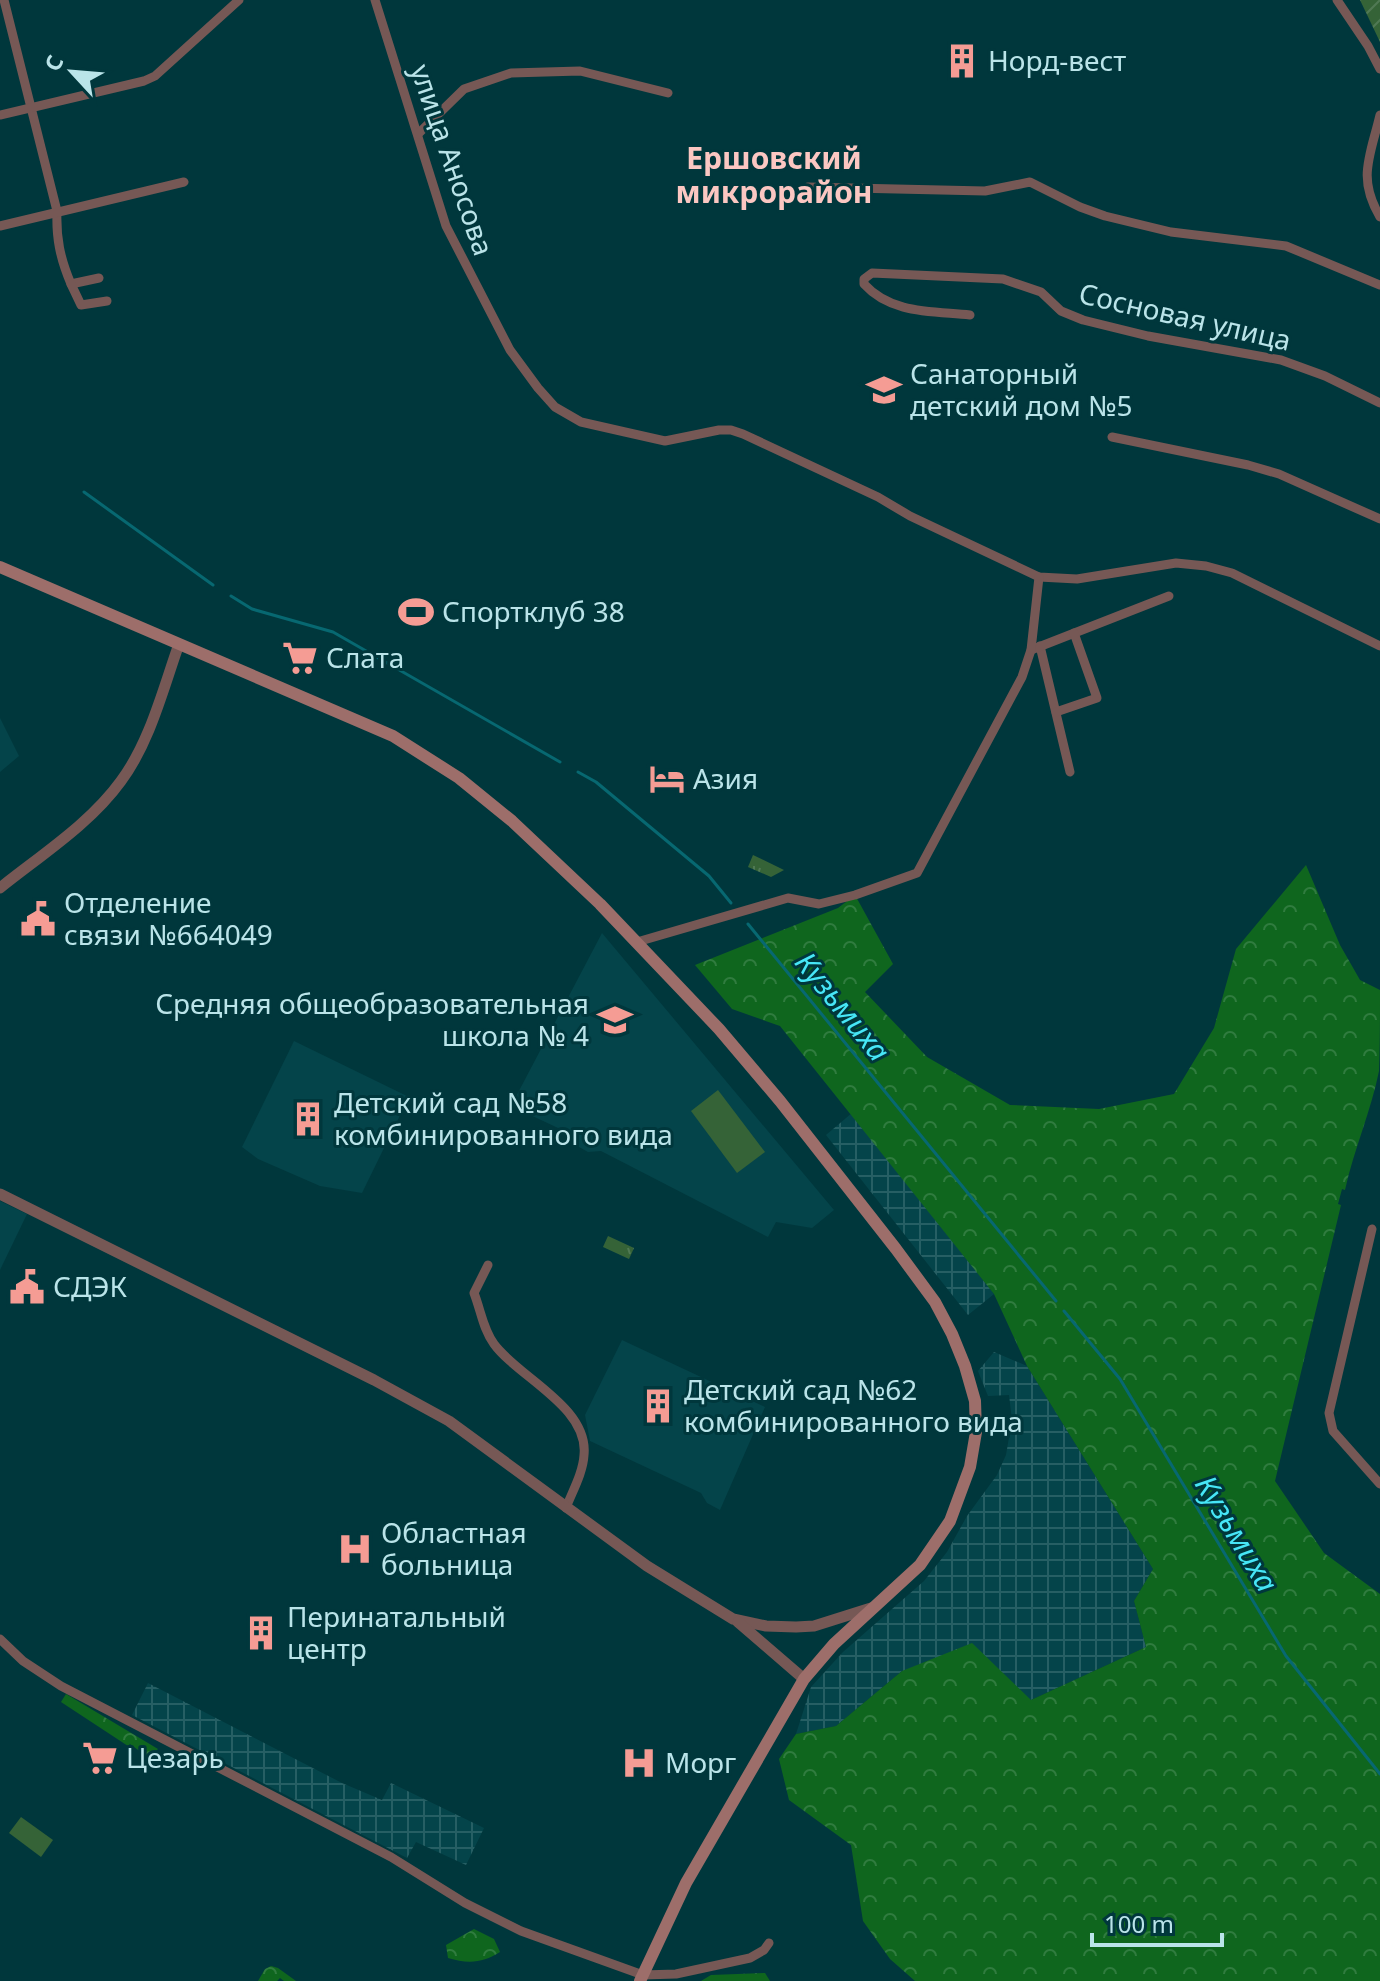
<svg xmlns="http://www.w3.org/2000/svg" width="1380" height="1981" font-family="'Noto Sans',sans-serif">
<defs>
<pattern id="industrial-grid" width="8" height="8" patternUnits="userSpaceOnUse" patternTransform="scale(2)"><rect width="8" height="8" fill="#04444a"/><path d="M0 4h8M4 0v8" fill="none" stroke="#265f64"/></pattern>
<pattern id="grass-tufts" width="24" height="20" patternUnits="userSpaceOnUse" patternTransform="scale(2)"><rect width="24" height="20" fill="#356337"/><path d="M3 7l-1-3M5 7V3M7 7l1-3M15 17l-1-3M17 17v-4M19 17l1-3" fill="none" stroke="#507954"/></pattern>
<pattern id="forest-crowns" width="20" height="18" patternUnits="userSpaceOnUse" patternTransform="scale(2)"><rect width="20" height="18" fill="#0f661e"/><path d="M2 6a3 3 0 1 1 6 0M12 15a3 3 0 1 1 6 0" fill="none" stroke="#307c3f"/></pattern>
<pattern id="garden-furrows" width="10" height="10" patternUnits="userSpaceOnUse" patternTransform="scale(2)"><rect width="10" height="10" fill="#356337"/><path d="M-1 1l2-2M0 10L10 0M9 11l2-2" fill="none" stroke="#507954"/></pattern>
</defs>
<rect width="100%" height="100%" fill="#00373c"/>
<g fill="#04444a">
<path d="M0 718 19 756 0 772Z"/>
<path d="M602 933 834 1210 812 1228 776 1222 768 1237 601 1151 588 1152 570 1142 571 1134 511 1106Z"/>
<path d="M294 1041 409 1097 362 1193 320 1186 258 1159 242 1147Z"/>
<path d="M0 1201 27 1214 0 1270Z"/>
<path d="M622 1340 765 1407 720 1510 707 1503 701 1493 590 1441 585 1415Z"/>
</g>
<g fill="url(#industrial-grid)">
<path d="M852 1113 994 1294 968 1315 826 1135Z"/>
<path d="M994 1352 1027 1366 1153 1569 1134 1601 1146 1647 1031 1700 902 1671 836 1726 796 1734 811 1687 843 1652 924 1581 947 1552 967 1516 997 1475 1006 1455 1012 1420 1009 1395 988 1396 978 1371Z"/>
<path d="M148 1683 342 1783 382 1800 391 1783 484 1828 466 1865 416 1842 407 1858 132 1715Z"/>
</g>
<g fill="url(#grass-tufts)">
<path d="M753 855 784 870 771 877 748 867Z"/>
<path d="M608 1236 634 1248 629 1259 603 1247Z"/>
</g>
<g fill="url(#forest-crowns)">
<path d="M1306 865 1340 945 1360 980 1380 990C1380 1016 1380 1045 1379 1071 1371 1111 1354 1149 1345 1190L1342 1189 1338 1204 1341 1205 1275 1481 1324 1553 1380 1594V1981H915L890 1959 863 1921 851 1845 789 1800 779 1759 796 1734 836 1726 902 1671 972 1643 1031 1700 1146 1647 1134 1601 1153 1569 1027 1366 994 1294 780 1026 732 1009 695 965 838 908 855 895 893 964 865 992 927 1057 1010 1105 1099 1109 1174 1094 1214 1028 1236 949Z"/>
<path d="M66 1694 158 1749 149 1758 130 1744 128 1746 61 1702Z"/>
<path d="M474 1929 494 1939 500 1952C483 1963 468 1964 448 1958L446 1945Z"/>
<path d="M271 1966 278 1968 296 1981H284L280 1978 277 1981H258L265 1969Z"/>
<path d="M765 1973 770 1981H701L711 1975Z"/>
</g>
<path fill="url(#garden-furrows)" d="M1360 0H1380V42Z"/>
<g fill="#356337">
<path d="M718 1090 765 1152 737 1173 691 1111Z"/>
<path d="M21 1817 53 1840 41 1857 9 1833Z"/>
</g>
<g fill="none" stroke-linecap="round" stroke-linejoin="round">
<g stroke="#076871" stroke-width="3">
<path d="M84 492 213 585"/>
<path d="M231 596 252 609 333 632 560 762"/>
<path d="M578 772 596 782 709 876 731 903"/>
<path d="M748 924 1056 1301"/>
<path d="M1064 1311 1120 1379 1286 1656 1380 1774"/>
</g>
<g stroke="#765855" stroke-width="9">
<path d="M4 0 57 211C56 238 60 258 71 284L99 278"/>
<path d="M375 0 446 226 510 350 538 388 555 407 581 422 625 432 665 441 719 430H731L743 434 878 497 910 516 1039 577 1077 579 1176 563 1206 566 1232 573 1380 646"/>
<path d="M1337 0 1368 46 1380 69"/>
<path d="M0 115 144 81 155 76 239 0"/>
<path d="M1380 115C1370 157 1357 178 1380 217"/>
<path d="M418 134 464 89 511 73 580 71 668 93"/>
<path d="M808 187 985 191 1030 182 1080 207 1105 216 1171 232 1286 246 1380 285"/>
<path d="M0 226 184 182"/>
<path d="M71 284 81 305 107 301"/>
<path d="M970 315C932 311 891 314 864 284V279L872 273 1003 279 1041 292 1061 311 1083 320 1148 336 1281 360 1325 376 1380 403"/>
<path d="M1112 437 1248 465 1279 474 1380 519"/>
<path d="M1040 646 1070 772"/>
<path d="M1031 650 1169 596"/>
<path d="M1056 712 1097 698 1074 633"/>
<path d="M637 942 788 898 819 904 855 895 917 873 1022 677 1031 650 1039 577"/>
<path d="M1372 1229 1329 1413 1333 1431 1380 1484"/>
<path d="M488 1265 474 1293C481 1311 483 1329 494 1344 518 1377 589 1407 584 1455 583 1473 572 1492 566 1508"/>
<path d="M0 1639 23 1661 61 1686 391 1857 465 1903 521 1931 643 1975 676 1974 750 1958 764 1950 769 1943"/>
</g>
<g stroke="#765855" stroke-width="11">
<path d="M0 888C41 855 90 824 121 781 150 742 163 689 179 644"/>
<path d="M0 1194 374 1380 449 1421 647 1566 733 1619 766 1626 796 1627 814 1626 871 1608"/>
<path d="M738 1622 804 1679"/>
</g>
<path stroke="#9d6e6a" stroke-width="12" d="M0 567 393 736 459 778 512 821 600 904 719 1029 780 1101 896 1249 935 1302 952 1334 965 1366 975 1401 976 1432 970 1467 950 1521 920 1565 834 1644 804 1679 686 1883 640 1981"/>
</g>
<defs>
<g id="building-bare" transform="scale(2.76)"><path d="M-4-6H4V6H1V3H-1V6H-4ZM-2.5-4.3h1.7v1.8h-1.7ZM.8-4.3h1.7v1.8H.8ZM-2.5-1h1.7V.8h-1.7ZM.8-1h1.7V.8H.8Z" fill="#f59c94" stroke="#00373c" stroke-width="2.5" paint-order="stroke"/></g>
<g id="school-bare" transform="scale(2.76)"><path d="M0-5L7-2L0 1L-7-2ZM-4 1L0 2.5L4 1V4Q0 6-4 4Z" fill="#f59c94" stroke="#00373c" stroke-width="2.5" paint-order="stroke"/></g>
<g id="stadium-bare" transform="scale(2.76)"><path d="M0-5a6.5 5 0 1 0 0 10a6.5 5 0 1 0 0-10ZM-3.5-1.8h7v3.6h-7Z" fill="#f59c94" stroke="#00373c" stroke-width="2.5" paint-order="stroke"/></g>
<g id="supermarket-bare" transform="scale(2.76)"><path d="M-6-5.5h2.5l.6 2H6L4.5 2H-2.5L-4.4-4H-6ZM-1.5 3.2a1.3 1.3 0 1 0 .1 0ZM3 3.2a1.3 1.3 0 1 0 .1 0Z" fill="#f59c94" stroke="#00373c" stroke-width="2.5" paint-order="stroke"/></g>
<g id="hotel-bare" transform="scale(2.76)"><path d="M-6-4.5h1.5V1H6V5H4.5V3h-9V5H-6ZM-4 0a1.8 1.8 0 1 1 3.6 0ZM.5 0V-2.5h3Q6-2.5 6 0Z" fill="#f59c94" stroke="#00373c" stroke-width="2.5" paint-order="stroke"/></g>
<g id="civic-bare" transform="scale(2.76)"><path d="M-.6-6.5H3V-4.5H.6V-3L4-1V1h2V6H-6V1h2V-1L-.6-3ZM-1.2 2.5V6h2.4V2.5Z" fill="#f59c94" stroke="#00373c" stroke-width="2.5" paint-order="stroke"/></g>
<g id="hospital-bare" transform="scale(2.76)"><path d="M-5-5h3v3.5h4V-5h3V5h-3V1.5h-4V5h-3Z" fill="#f59c94" stroke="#00373c" stroke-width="2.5" paint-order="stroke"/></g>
</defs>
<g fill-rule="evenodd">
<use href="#building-bare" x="962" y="61"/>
<use href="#school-bare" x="884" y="390"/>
<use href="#stadium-bare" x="416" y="612"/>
<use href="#supermarket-bare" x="300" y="658"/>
<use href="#hotel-bare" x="667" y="779"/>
<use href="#civic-bare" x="38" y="919"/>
<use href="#school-bare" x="615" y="1020"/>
<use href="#building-bare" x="308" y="1119"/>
<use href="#civic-bare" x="27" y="1287"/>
<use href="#building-bare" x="658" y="1406"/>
<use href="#hospital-bare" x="355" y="1549"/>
<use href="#building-bare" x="261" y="1633"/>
<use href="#supermarket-bare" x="100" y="1758"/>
<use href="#hospital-bare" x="639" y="1763"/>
</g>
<g text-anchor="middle" stroke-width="6" stroke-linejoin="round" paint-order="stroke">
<g font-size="28" fill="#bae4e9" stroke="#00373c" text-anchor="start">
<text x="988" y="71">Норд-вест</text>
<text x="910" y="384">Санаторный<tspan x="910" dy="32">детский дом №5</tspan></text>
<text x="442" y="622">Спортклуб 38</text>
<text x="326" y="668">Слата</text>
<text x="693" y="789">Азия</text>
<text x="64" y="913">Отделение<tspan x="64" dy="32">связи №664049</tspan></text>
<text x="589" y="1014" text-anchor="end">Средняя общеобразовательная<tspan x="589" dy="32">школа № 4</tspan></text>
<text x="334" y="1113">Детский сад №58<tspan x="334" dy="32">комбинированного вида</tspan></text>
<text x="53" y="1297">СДЭК</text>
<text x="684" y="1400">Детский сад №62<tspan x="684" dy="32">комбинированного вида</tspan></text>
<text x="381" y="1543">Областная<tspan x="381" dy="32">больница</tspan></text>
<text x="287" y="1627">Перинатальный<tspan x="287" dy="32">центр</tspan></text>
<text x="126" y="1768">Цезарь</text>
<text x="665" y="1773">Морг</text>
</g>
<g font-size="28" fill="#bae4e9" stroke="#00373c">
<text transform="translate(452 160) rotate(71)" y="10">улица Аносова</text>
<text transform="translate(1185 317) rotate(13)" y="10">Сосновая улица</text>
</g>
<g font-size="30" font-weight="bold" fill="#fbc7c2" stroke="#00373c">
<text x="774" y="169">Ершовский<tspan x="774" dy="34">микрорайон</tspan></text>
</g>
<g font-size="30" font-style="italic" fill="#46e6f6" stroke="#00373c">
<text transform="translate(842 1007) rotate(51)" y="10">Кузьмиха</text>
<text transform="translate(1236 1534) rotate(59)" y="10">Кузьмиха</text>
</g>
</g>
<g transform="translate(72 72) rotate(296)" stroke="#00373c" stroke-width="6" paint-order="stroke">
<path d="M0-6L14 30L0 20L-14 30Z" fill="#bae4e9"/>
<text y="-12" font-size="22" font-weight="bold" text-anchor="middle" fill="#bae4e9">С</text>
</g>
<path d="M1092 1933v12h130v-12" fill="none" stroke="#bae4e9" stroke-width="4"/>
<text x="1104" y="1933" font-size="24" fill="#bae4e9" stroke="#00373c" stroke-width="6" paint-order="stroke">100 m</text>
</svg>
